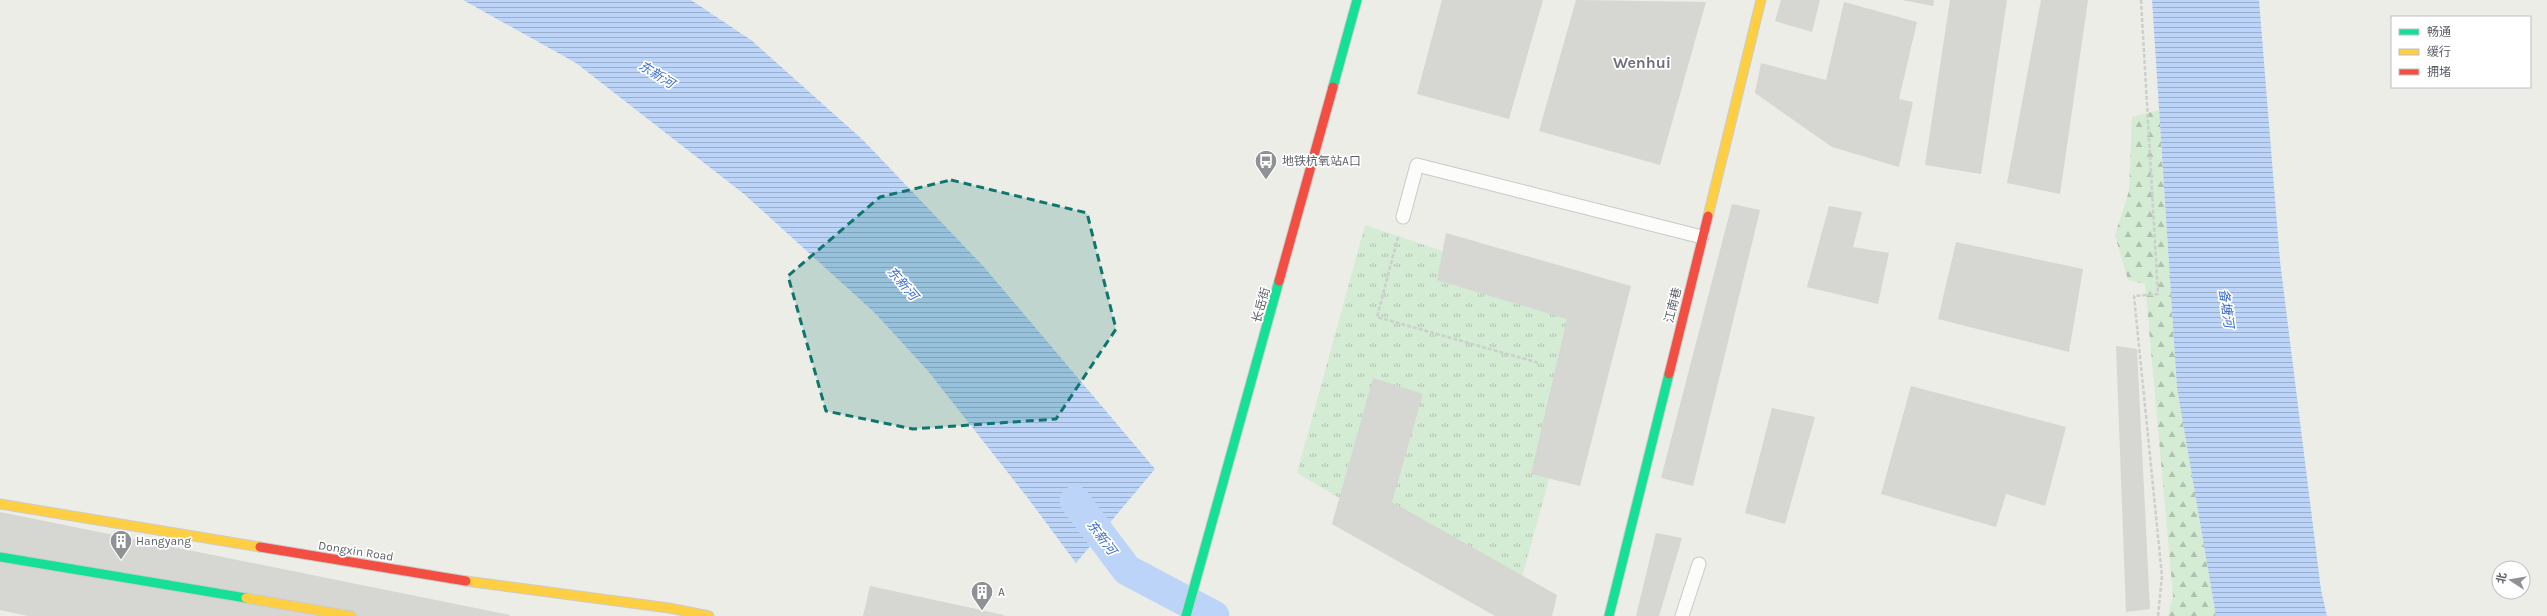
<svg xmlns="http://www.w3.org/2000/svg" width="2547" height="616" font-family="Karla,'Noto Sans SC',sans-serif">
<defs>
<pattern id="grass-tufts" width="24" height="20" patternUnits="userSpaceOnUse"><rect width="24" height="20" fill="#d4ebd4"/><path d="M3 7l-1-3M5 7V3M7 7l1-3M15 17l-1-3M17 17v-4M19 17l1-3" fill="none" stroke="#afc2b0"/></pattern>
<pattern id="forest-firs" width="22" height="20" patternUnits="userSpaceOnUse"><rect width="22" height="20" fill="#d4ebd4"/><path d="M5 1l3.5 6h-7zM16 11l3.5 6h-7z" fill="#afc2b0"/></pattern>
<pattern id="water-rules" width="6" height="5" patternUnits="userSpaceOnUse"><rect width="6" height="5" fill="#bbd4f8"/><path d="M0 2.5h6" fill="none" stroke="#9bafcd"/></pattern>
</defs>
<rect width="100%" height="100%" fill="#edede7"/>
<path fill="url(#grass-tufts)" d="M1365 225 1598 303 1515 602 1297 473Z"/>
<path fill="url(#forest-firs)" d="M2159 110 2177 388 2216 616H2168L2173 596 2145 284 2128 280 2115 235 2129 191 2132 117Z"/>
<g fill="url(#water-rules)">
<path d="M463 0H691L751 40 863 140 984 267 1155 469 1076 563 1027 497 928 371 875 313 744 194 576 63Z"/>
<path d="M2152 0H2259L2280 261 2321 590 2327 616H2216L2177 388Z"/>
</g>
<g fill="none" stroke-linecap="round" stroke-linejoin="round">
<path stroke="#bbd4f8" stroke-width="31" d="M1075 501 1127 570 1214 616"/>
</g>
<g fill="#d6d6d2">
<path d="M1442 0H1543L1509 119 1417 94Z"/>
<path d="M1576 0 1706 2 1660 165 1539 131Z"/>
<path d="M1781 0H1820L1812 32 1775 21Z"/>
<path d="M1902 0H1934L1933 6Z"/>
<path d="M1950 0H2007L1981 174 1925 165Z"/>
<path d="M2041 0H2088L2060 194 2007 183Z"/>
<path d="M1844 2 1917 22 1899 99 1913 102 1899 167 1832 147 1755 93 1761 63 1826 80Z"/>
<path d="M1732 204 1760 210 1693 486 1661 478Z"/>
<path d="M1829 206 1862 212 1853 247 1889 253 1878 304 1807 287Z"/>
<path d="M1446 233 1631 286 1580 486 1531 474 1567 319 1437 280Z"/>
<path d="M1956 242 2083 269 2069 352 1938 319Z"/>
<path d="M2116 346 2137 349 2150 609 2126 612Z"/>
<path d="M1373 378 1423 394 1392 502 1557 595 1552 616H1495L1332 524Z"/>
<path d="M1911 386 2066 427 2045 506 2006 494 1996 527 1881 494Z"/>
<path d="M1772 408 1815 417 1785 524 1745 513Z"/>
<path d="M0 512 510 615 509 616H28L0 610Z"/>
<path d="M1656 533 1682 538 1659 616H1636Z"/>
<path d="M870 586 1004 615V616H863Z"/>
</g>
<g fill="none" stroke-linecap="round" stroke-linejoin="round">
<g stroke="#c9c9c9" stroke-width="15">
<g id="lane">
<path d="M1403 217 1417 165 1702 237"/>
<path d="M1682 616 1699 564"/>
</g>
</g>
<g stroke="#cbcccc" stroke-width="11">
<g id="fast">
<path d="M1333 87 1357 0"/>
<path d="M0 557 246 598"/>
<path d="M1186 616 1279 281"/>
<path d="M1609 616 1669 374"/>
</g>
</g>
<g stroke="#cbcccc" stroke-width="11">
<g id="slow">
<path d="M1708 216 1761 0"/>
<path d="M0 504 260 547"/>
<path d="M466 581 669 608 709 616"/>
<path d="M246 598 351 616"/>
</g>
</g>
<g stroke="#cbcccc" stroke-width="11">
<g id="jam">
<path d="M1279 281 1333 87"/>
<path d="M1669 374 1708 216"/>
<path d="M260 547 466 581"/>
</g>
</g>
<g stroke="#cbcfcd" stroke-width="2.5" stroke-dasharray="4 2" stroke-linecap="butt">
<path d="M2141 0 2158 294 2134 296 2162 576 2158 616"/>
<path d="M1398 237 1377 317 1539 363"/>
</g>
<use href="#lane" stroke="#fcfcfb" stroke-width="13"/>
<use href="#fast" stroke="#16e098" stroke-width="9"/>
<use href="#slow" stroke="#ffcf43" stroke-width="9"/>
<use href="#jam" stroke="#f24e42" stroke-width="9"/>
</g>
<path fill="#0f766e" fill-opacity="0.2" stroke="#0f766e" stroke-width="3" stroke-dasharray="8 5" stroke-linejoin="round" d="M951 180 1087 213 1116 329 1056 419 913 429 826 411 788 276 880 197Z"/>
<defs>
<g id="bus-pin" transform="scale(1.15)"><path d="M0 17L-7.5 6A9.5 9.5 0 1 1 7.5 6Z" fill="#8f9194" stroke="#fff"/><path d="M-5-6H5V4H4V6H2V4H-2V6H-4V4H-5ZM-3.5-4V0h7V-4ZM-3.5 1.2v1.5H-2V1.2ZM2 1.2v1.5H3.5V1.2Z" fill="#fff"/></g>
<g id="building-pin" transform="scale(1.15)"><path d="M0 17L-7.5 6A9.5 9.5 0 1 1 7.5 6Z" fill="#8f9194" stroke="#fff"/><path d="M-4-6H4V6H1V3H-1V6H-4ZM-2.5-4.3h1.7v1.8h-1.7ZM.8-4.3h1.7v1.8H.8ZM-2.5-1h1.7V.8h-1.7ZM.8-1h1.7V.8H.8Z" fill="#fff"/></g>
</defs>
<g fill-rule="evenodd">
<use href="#bus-pin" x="1266" y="161"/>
<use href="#building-pin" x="121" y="541"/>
<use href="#building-pin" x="982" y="592"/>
</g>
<g text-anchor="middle" stroke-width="3.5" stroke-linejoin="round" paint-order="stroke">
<g font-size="12" fill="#5c5f67" stroke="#fff" text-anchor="start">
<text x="1282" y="165">地铁杭氧站A口</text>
<text x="136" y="545">Hangyang</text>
<text x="998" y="596">A</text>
</g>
<g font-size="12" fill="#5c5f67" stroke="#fff">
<text transform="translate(1261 305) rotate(-74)" y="4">长岳街</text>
<text transform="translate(1673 305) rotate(-76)" y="4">江南巷</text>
<text transform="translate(356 551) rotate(9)" y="4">Dongxin Road</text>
</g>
<g font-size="13" font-style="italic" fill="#3b6ccf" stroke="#fff">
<text transform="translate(657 74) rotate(32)" y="5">东新河</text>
<text transform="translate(903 283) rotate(49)" y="5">东新河</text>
<text transform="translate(2227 308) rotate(82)" y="5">备塘河</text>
<text transform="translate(1102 537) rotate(53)" y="5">东新河</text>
</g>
<g font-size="16" font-weight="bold" fill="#6d7179" stroke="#fff">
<text x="1642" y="68">Wenhui</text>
</g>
</g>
<rect x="2391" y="16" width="140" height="72" fill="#ffffff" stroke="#bebfc2"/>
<rect x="2399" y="29" width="20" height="6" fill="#16e098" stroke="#bebfc2"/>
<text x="2427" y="36" font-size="12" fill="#5c5f67">畅通</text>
<rect x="2399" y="49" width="20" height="6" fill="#ffcf43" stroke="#bebfc2"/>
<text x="2427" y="56" font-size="12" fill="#5c5f67">缓行</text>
<rect x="2399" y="69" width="20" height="6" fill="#f24e42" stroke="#bebfc2"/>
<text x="2427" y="76" font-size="12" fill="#5c5f67">拥堵</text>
<g transform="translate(2511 580) rotate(282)"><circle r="19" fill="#ffffff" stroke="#bebfc2"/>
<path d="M0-3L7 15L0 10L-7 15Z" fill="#8f9194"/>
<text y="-6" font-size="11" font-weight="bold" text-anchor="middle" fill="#5c5f67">北</text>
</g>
</svg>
